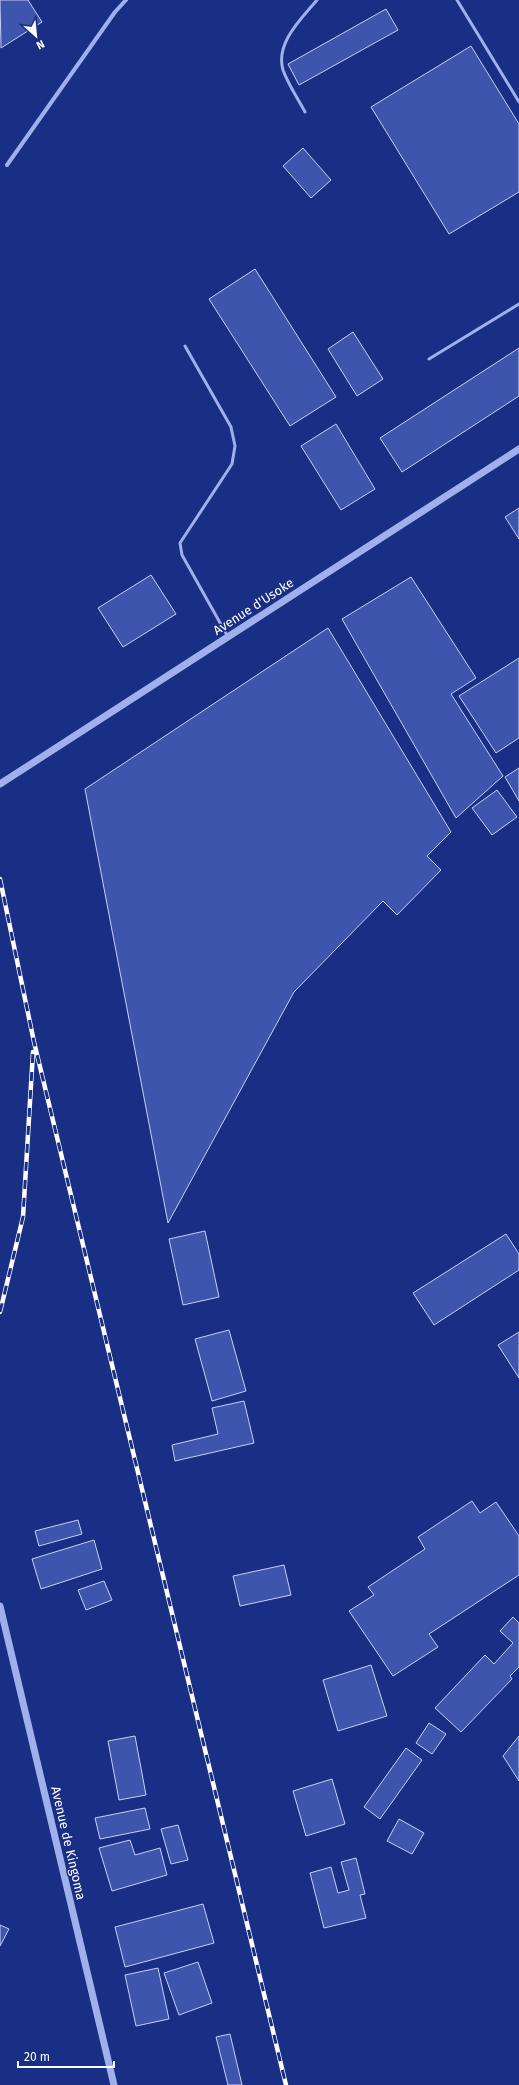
<svg xmlns="http://www.w3.org/2000/svg" width="519" height="2085" font-family="'Fira Sans',sans-serif">
<rect width="100%" height="100%" fill="#192f85"/>
<g fill="#3e55ad" stroke="#c5d0f9">
<path d="M0 0H28L42 22 1 48Z"/>
<path d="M386 9 398 30 299 85 288 64Z"/>
<path d="M471 46 519 124V192L449 234 371 107Z"/>
<path d="M303 148 331 180 311 198 283 166Z"/>
<path d="M255 269 336 397 290 426 209 299Z"/>
<path d="M353 332 383 379 357 396 328 349Z"/>
<path d="M519 348V396L402 472 380 438Z"/>
<path d="M336 424 375 489 341 510 301 446Z"/>
<path d="M519 508V539L505 517Z"/>
<path d="M151 575 176 614 123 647 98 608Z"/>
<path d="M411 577 476 678 451 694 503 776 456 818 342 619Z"/>
<path d="M328 628 451 832 427 856 441 870 397 915 383 901 294 992 168 1223 85 789Z"/>
<path d="M519 658V738L496 753 459 696Z"/>
<path d="M519 768V801L505 777Z"/>
<path d="M497 790 517 817 492 835 472 808Z"/>
<path d="M205 1231 219 1297 183 1305 169 1239Z"/>
<path d="M506 1234 519 1254V1270L434 1325 413 1293Z"/>
<path d="M229 1330 246 1391 212 1401 195 1339Z"/>
<path d="M519 1332V1378L498 1345Z"/>
<path d="M244 1401 254 1443 175 1461 172 1445 218 1434 212 1408Z"/>
<path d="M472 1501 480 1513 496 1502 519 1536V1575L429 1634 438 1647 393 1676 349 1611 374 1595 368 1587 425 1549 418 1537Z"/>
<path d="M78 1520 82 1534 39 1546 35 1531Z"/>
<path d="M94 1540 102 1569 41 1589 32 1559Z"/>
<path d="M284 1565 291 1595 240 1606 233 1576Z"/>
<path d="M104 1581 112 1600 86 1610 78 1590Z"/>
<path d="M513 1617 519 1623V1667L510 1676 512 1679 461 1732 435 1708 485 1655 494 1664 513 1643 500 1631Z"/>
<path d="M371 1665 387 1716 338 1731 323 1680Z"/>
<path d="M429 1723 446 1734 432 1754 416 1743Z"/>
<path d="M135 1736 146 1795 119 1800 108 1741Z"/>
<path d="M519 1736V1781L503 1756Z"/>
<path d="M406 1748 422 1760 380 1819 364 1807Z"/>
<path d="M332 1779 345 1824 306 1836 293 1791Z"/>
<path d="M145 1808 150 1829 100 1839 95 1818Z"/>
<path d="M399 1819 424 1833 412 1854 387 1841Z"/>
<path d="M178 1825 188 1860 171 1864 161 1829Z"/>
<path d="M130 1840 135 1855 160 1848 167 1875 112 1891 99 1848Z"/>
<path d="M356 1858 365 1894 360 1895 366 1918 324 1928 310 1873 331 1867 338 1893 349 1890 341 1862Z"/>
<path d="M203 1904 214 1943 125 1967 115 1927Z"/>
<path d="M0 1925 9 1929 0 1946Z"/>
<path d="M198 1962 212 2003 179 2015 164 1973Z"/>
<path d="M158 1968 169 2019 136 2026 125 1975Z"/>
<path d="M230 2034 242 2085H228L216 2037Z"/>
</g>
<g fill="none" stroke-linecap="round" stroke-linejoin="round">
<g stroke="#9fb0ec" stroke-width="3">
<path d="M457 0 519 102"/>
<path d="M305 112C298 99 288 84 283 70 275 43 302 18 317 0"/>
<path d="M185 346 231 427 235 446 232 464 180 543 182 555 228 637"/>
<path d="M429 359 519 304"/>
</g>
<path stroke="#9fb0ec" stroke-width="4" d="M7 165 115 12 126 0"/>
<g stroke="#9fb0ec" stroke-width="7">
<path d="M0 784 519 449"/>
<path d="M0 1606 114 2085"/>
</g>
<g stroke="#fff" stroke-width="4.5">
<g id="rail">
<path d="M0 879 34 1042 286 2085"/>
<path d="M0 1312 23 1217 33 1052"/>
</g>
</g>
<use href="#rail" stroke="#192f85" stroke-width="3" stroke-dasharray="9" stroke-linecap="butt"/>
</g>
<g text-anchor="middle" stroke-width="3" stroke-linejoin="round" paint-order="stroke">
<g font-size="13" fill="#fff" stroke="#192f85">
<text transform="translate(253 606) rotate(-33)" y="5">Avenue d'Usoke</text>
<text transform="translate(69 1843) rotate(77)" y="5">Avenue de Kingoma</text>
</g>
</g>
<g transform="translate(36 36) rotate(153)" stroke="#192f85" stroke-width="3" paint-order="stroke">
<path d="M0-3L7 15L0 10L-7 15Z" fill="#ffffff"/>
<text y="-6" font-size="11" font-weight="bold" text-anchor="middle" fill="#ffffff">N</text>
</g>
<path d="M18 2061v6h96v-6" fill="none" stroke="#ffffff" stroke-width="2"/>
<text x="24" y="2061" font-size="12" fill="#ffffff" stroke="#192f85" stroke-width="3" paint-order="stroke">20 m</text>
</svg>
